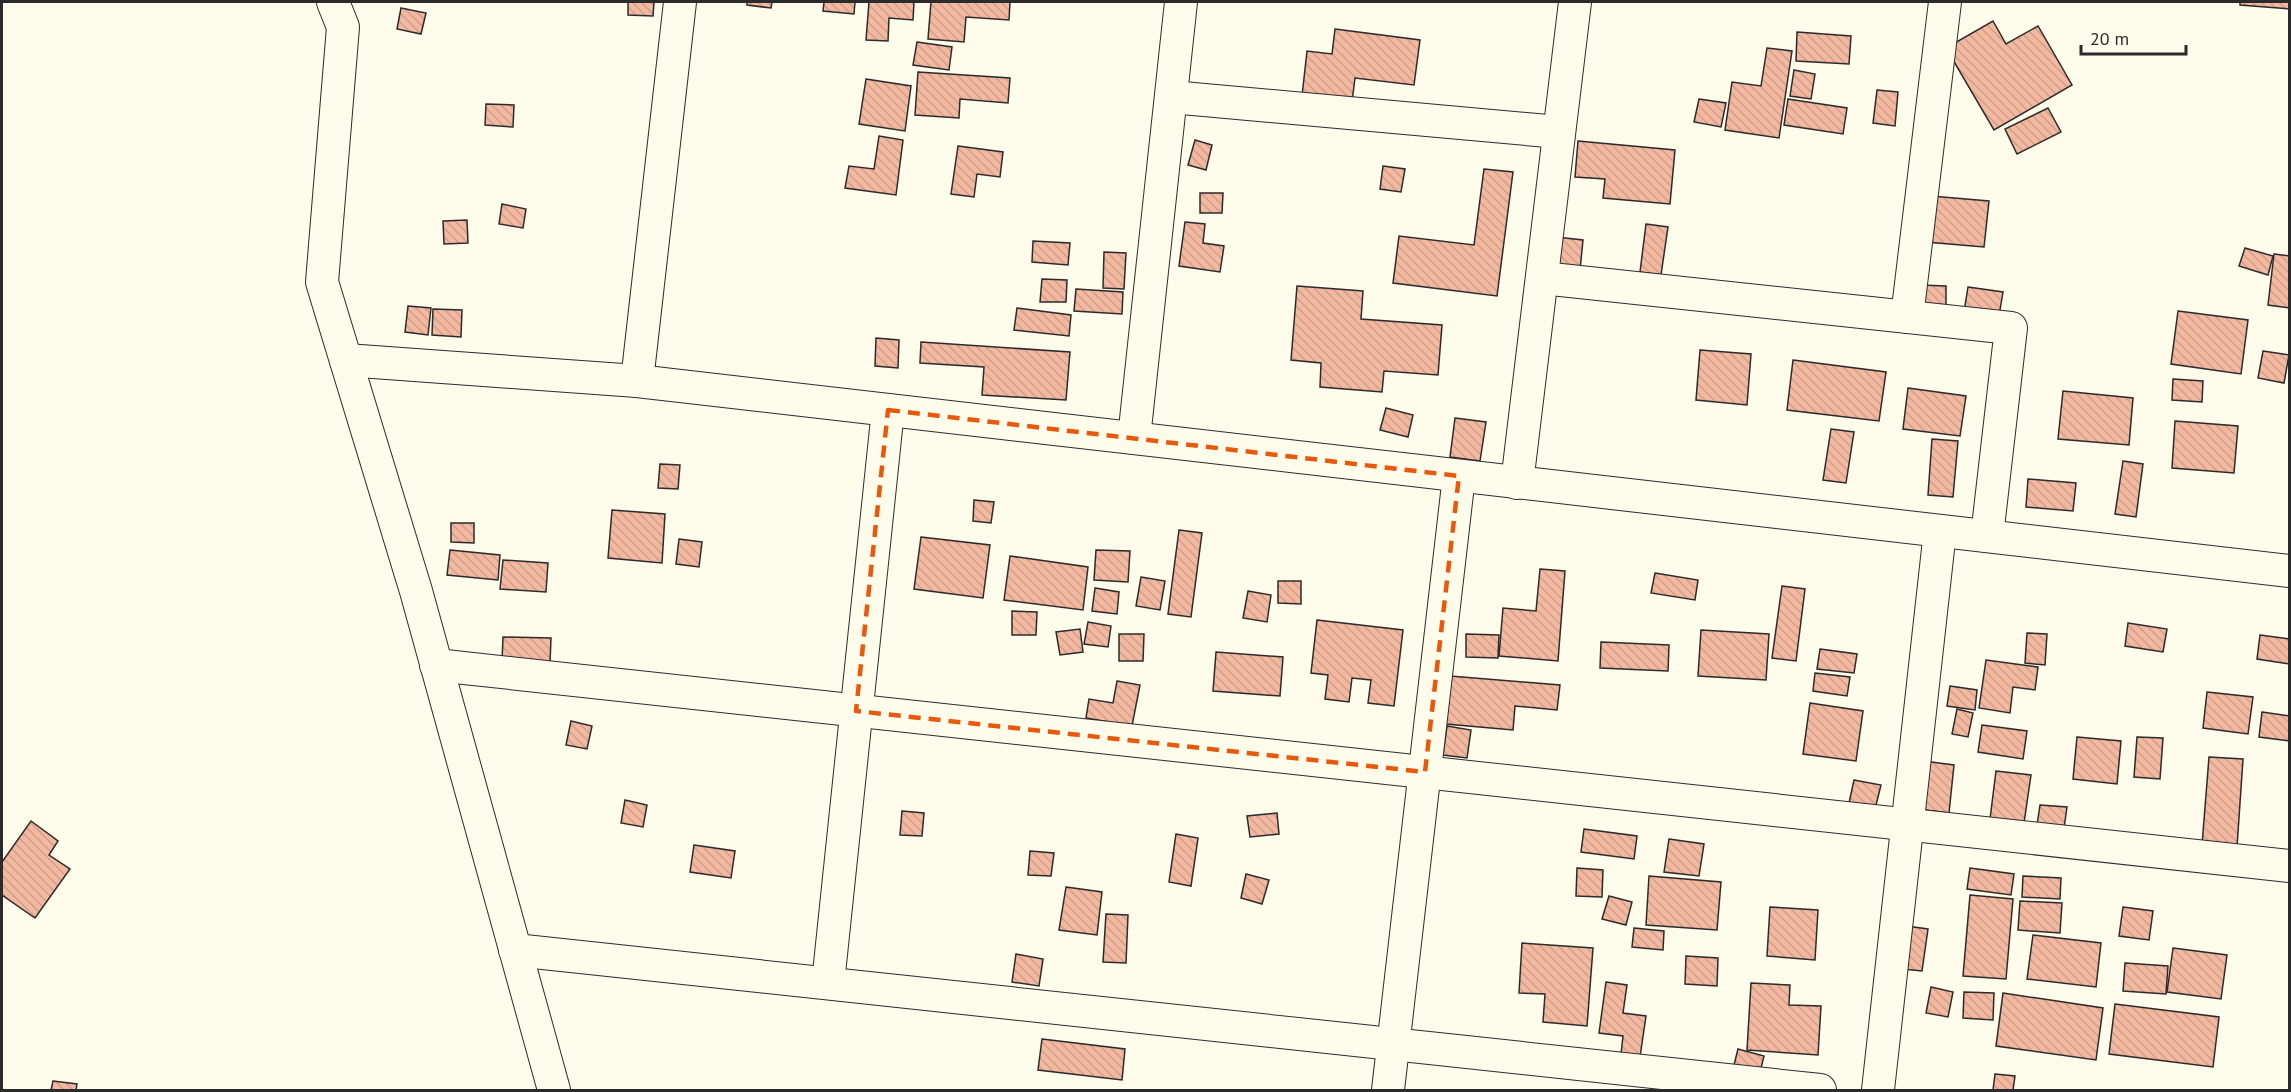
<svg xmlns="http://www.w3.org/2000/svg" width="2291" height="1092" font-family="'PT Sans',sans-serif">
<defs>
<pattern id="building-back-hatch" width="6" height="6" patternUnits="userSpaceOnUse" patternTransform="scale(1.5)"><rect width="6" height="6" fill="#f2b8a0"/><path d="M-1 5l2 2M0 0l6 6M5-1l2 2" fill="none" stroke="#d09e8a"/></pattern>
</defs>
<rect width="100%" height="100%" fill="#fdfbea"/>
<g fill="url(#building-back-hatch)" stroke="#2b2b2b" stroke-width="1.5">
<path d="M628 2H654L653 16 628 15Z"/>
<path d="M747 2H772L771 8 747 5Z"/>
<path d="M824 2H855L854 14 823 11Z"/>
<path d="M869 2H914L913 20 889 18 888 41 866 40Z"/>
<path d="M931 2H1010L1009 20 966 17 964 42 928 39Z"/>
<path d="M2240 2H2290V9L2240 5Z"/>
<path d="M401 8 426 13 421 34 397 29Z"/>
<path d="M1993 21 2006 44 2038 26 2072 85 1994 130 1946 48Z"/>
<path d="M1335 29 1420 40 1414 85 1355 78 1352 102 1302 96 1307 51 1332 54Z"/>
<path d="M1797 32 1851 36 1849 64 1796 61Z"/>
<path d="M917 42 952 47 949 70 913 65Z"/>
<path d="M1767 48 1792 51 1779 138 1725 130 1732 82 1761 86Z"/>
<path d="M1794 70 1815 74 1811 99 1790 96Z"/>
<path d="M918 72 1010 78 1008 103 960 99 959 118 915 115Z"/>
<path d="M866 79 911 86 905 131 859 124Z"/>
<path d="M1877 90 1898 92 1895 126 1873 123Z"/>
<path d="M1699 99 1726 103 1721 127 1694 122Z"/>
<path d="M1788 99 1847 108 1843 134 1784 125Z"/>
<path d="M486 104 514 105 513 127 485 125Z"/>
<path d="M2048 108 2061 132 2017 154 2005 129Z"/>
<path d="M879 136 903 140 896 195 845 188 849 166 874 169Z"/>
<path d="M1195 140 1212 145 1206 170 1188 165Z"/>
<path d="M1578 141 1675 150 1670 204 1603 198 1605 179 1575 177Z"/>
<path d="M958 146 1003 152 1000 177 977 174 974 197 951 194Z"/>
<path d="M1383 166 1405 169 1401 192 1380 189Z"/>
<path d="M1484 169 1513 172 1497 296 1393 283 1399 236 1474 245Z"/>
<path d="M1200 193H1223L1222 213H1200Z"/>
<path d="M1931 196 1989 201 1984 247 1926 242Z"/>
<path d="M502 204 526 209 523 228 499 224Z"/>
<path d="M467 220 468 243 444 244 443 221Z"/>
<path d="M1185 222 1205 224 1203 243 1224 246 1220 272 1179 266Z"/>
<path d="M1646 224 1668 227 1661 275 1640 272Z"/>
<path d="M1556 237 1583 240 1580 270 1552 267Z"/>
<path d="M1033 241 1070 243 1068 265 1032 262Z"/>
<path d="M2245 248 2273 256 2268 275 2239 266Z"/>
<path d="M1104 252 1126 253 1124 289 1103 288Z"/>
<path d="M2274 254 2290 256 2289 308 2268 305Z"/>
<path d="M1042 279 1067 280 1066 302H1040Z"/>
<path d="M1920 285 1946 286V309H1919Z"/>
<path d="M1297 286 1363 291 1361 319 1442 325 1438 375 1384 371 1382 392 1320 387 1321 363 1291 360Z"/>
<path d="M1968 287 2003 292 1999 316 1964 312Z"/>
<path d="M1076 289 1123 292 1122 314 1074 311Z"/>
<path d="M408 306 431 308 428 335 405 332Z"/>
<path d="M1017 308 1071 315 1069 336 1014 330Z"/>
<path d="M433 309 462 310 461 337 432 335Z"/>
<path d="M2178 311 2248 320 2241 374 2171 364Z"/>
<path d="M876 338 899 340 898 368 875 366Z"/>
<path d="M921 342 1070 352 1066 400 982 395 984 367 920 363Z"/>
<path d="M1700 350 1751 354 1747 405 1696 400Z"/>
<path d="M2263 351 2289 355 2284 383 2258 378Z"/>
<path d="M1793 360 1886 372 1879 421 1787 410Z"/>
<path d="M2173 379 2203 381 2202 402 2172 400Z"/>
<path d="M1908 388 1966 396 1960 436 1903 429Z"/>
<path d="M2063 391 2133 398 2129 445 2058 439Z"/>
<path d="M1386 408 1413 415 1408 437 1380 430Z"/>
<path d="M1455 418 1486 422 1480 461 1450 457Z"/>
<path d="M2175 421 2238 426 2234 473 2172 468Z"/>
<path d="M1831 429 1854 432 1846 483 1823 480Z"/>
<path d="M1932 439 1958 441 1953 497 1928 495Z"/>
<path d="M2123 461 2143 464 2136 517 2115 514Z"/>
<path d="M660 464 680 465 678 489 658 488Z"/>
<path d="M2028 479 2076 483 2073 511 2026 507Z"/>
<path d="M974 500 994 502 991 523 973 521Z"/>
<path d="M612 510 665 514 662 563 608 558Z"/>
<path d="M451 523H474V543L451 542Z"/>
<path d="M1179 530 1202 533 1191 617 1168 614Z"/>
<path d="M921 537 990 545 983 598 914 589Z"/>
<path d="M679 539 702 542 699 567 676 564Z"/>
<path d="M450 550 500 555 498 580 447 575Z"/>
<path d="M1096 550 1130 551 1128 582 1094 580Z"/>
<path d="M1010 556 1088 567 1083 610 1004 600Z"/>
<path d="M503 560 548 563 546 592 500 589Z"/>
<path d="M1540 569 1565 571 1558 661 1499 656 1503 608 1536 611Z"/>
<path d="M1655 573 1698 580 1695 600 1651 593Z"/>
<path d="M1141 577 1165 581 1160 610 1136 606Z"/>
<path d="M1278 581H1301V604L1278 603Z"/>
<path d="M1782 586 1805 589 1796 661 1772 658Z"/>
<path d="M1095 588 1119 592 1117 614 1092 611Z"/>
<path d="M1248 591 1271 595 1267 622 1243 618Z"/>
<path d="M1012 611 1037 612 1036 635H1012Z"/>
<path d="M1317 620 1403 630 1394 706 1368 703 1371 680 1352 678 1349 702 1325 699 1328 675 1311 673Z"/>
<path d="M1088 622 1111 626 1108 647 1084 644Z"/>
<path d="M2128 623 2167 629 2163 652 2125 646Z"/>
<path d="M1080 629 1083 652 1060 655 1056 632Z"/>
<path d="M1701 630 1769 634 1766 680 1698 676Z"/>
<path d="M2027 633 2047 634 2045 665 2025 663Z"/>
<path d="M1119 634H1144L1143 661H1119Z"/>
<path d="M1466 634 1499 635 1498 658 1466 657Z"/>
<path d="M2260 635 2290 639V664L2257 659Z"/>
<path d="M503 637 551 638 550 663 502 661Z"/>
<path d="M1601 642 1669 645 1668 671 1600 668Z"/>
<path d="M1820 649 1857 654 1854 673 1817 669Z"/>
<path d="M1216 652 1283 657 1280 696 1213 691Z"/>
<path d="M1986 660 2038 667 2035 690 2013 687 2010 713 1979 708Z"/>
<path d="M1815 673 1850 677 1847 696 1813 691Z"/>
<path d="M1450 676 1560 685 1557 710 1515 706 1513 730 1446 724Z"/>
<path d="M1117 681 1140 685 1132 726 1086 718 1089 699 1113 703Z"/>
<path d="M1950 686 1977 690 1975 710 1947 706Z"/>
<path d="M2207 692 2253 697 2248 734 2203 728Z"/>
<path d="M1810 703 1863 711 1856 761 1803 754Z"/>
<path d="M1957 709 1973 713 1968 737 1952 734Z"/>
<path d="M2262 712 2290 716V741L2259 737Z"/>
<path d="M571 721 592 726 587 749 566 745Z"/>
<path d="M1982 725 2027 731 2023 759 1978 752Z"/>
<path d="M1447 726 1471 730 1467 758 1443 755Z"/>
<path d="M2077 737 2121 741 2117 784 2073 779Z"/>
<path d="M2137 737 2163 738 2160 779 2134 777Z"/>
<path d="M2209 757 2243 759 2237 847 2202 845Z"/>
<path d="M1924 761 1954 765 1949 813 1918 809Z"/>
<path d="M1996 771 2031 775 2024 823 1990 819Z"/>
<path d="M1854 780 1881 785 1875 809 1849 803Z"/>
<path d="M625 800 647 805 643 827 621 823Z"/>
<path d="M2040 805 2067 807 2064 828 2037 825Z"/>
<path d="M902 811 924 813 922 836 900 835Z"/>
<path d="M1277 813 1279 834 1250 837 1247 816Z"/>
<path d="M31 821 58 841 49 855 70 869 35 918 2 895V862Z"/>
<path d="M1584 829 1637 836 1634 859 1581 852Z"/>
<path d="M1176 834 1198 838 1191 886 1169 882Z"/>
<path d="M1669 839 1704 844 1699 876 1664 872Z"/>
<path d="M694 845 735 851 731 878 690 872Z"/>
<path d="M1030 851 1054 853 1051 876 1028 875Z"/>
<path d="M1577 868 1603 870 1602 897 1576 896Z"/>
<path d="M1970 868 2014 874 2011 895 1967 889Z"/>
<path d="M1246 874 1269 880 1262 904 1241 898Z"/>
<path d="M1649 876 1721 882 1717 930 1646 925Z"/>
<path d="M2023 876 2061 878 2060 899 2022 897Z"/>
<path d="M1066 887 1102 892 1097 935 1059 930Z"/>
<path d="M1970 895 2013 899 2006 979 1963 976Z"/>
<path d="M1609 896 1632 902 1626 925 1602 919Z"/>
<path d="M2020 901 2062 903 2060 933 2018 930Z"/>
<path d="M1770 907 1818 910 1815 960 1767 956Z"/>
<path d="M2123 907 2153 911 2149 940 2119 936Z"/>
<path d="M1106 914 1128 915 1126 963 1103 962Z"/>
<path d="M1899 925 1928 929 1922 971 1893 968Z"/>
<path d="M1634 928 1664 931 1663 950 1632 947Z"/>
<path d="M2033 935 2101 943 2096 987 2027 979Z"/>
<path d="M1522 943 1593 948 1587 1026 1543 1022 1545 994 1519 993Z"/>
<path d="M2173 948 2227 955 2221 999 2167 992Z"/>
<path d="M1016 954 1043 959 1039 986 1012 982Z"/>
<path d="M1686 956 1718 958 1717 986 1685 984Z"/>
<path d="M2125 963 2168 966 2166 994 2123 991Z"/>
<path d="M1606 982 1627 985 1623 1013 1646 1016 1640 1057 1621 1054 1623 1036 1599 1033Z"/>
<path d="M1751 983 1790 985 1789 1005 1821 1006 1818 1055 1747 1050Z"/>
<path d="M1931 987 1953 992 1948 1017 1926 1013Z"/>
<path d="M1964 992 1994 993 1993 1020 1963 1018Z"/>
<path d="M2003 993 2103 1008 2096 1060 1996 1046Z"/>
<path d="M2115 1004 2219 1017 2213 1067 2109 1054Z"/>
<path d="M1042 1039 1125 1049 1122 1080 1038 1070Z"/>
<path d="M1738 1049 1764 1056 1760 1072 1734 1065Z"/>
<path d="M1995 1074 2015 1076 2013 1090H1993Z"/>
<path d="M53 1081 77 1084 76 1090H51Z"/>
</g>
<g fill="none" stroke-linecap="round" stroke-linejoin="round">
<g stroke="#2b2b2b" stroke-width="34">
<g id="street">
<path d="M333 2 343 27 322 282 416 591 554 1090"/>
<path d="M1171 97 1559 132"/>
<path d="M1542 278 2011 328 1987 536"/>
<path d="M1907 317 1945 2"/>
<path d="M346 360 637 381 2290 571"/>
<path d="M637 381 680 2"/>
<path d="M1134 438 1181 2"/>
<path d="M1517 483 1575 2"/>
<path d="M436 665 2290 866"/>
<path d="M515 950 1820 1090"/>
<path d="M828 983 888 410"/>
<path d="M1388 1090 1459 476"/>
<path d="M1878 1090 1940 531"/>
</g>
</g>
<use href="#street" stroke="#fdfbea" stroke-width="32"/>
</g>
<path fill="none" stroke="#e8590c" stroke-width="4.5" stroke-dasharray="12 8" stroke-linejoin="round" d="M888 410 1459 476 1425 772 856 711Z"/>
<rect width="2291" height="1092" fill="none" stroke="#2b2b2b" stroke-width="6"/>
<path d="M2081 45v9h105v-9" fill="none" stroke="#2b2b2b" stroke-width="3"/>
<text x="2090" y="45" font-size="18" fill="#2b2b2b" stroke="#fdfbea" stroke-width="4.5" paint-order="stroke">20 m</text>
</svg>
